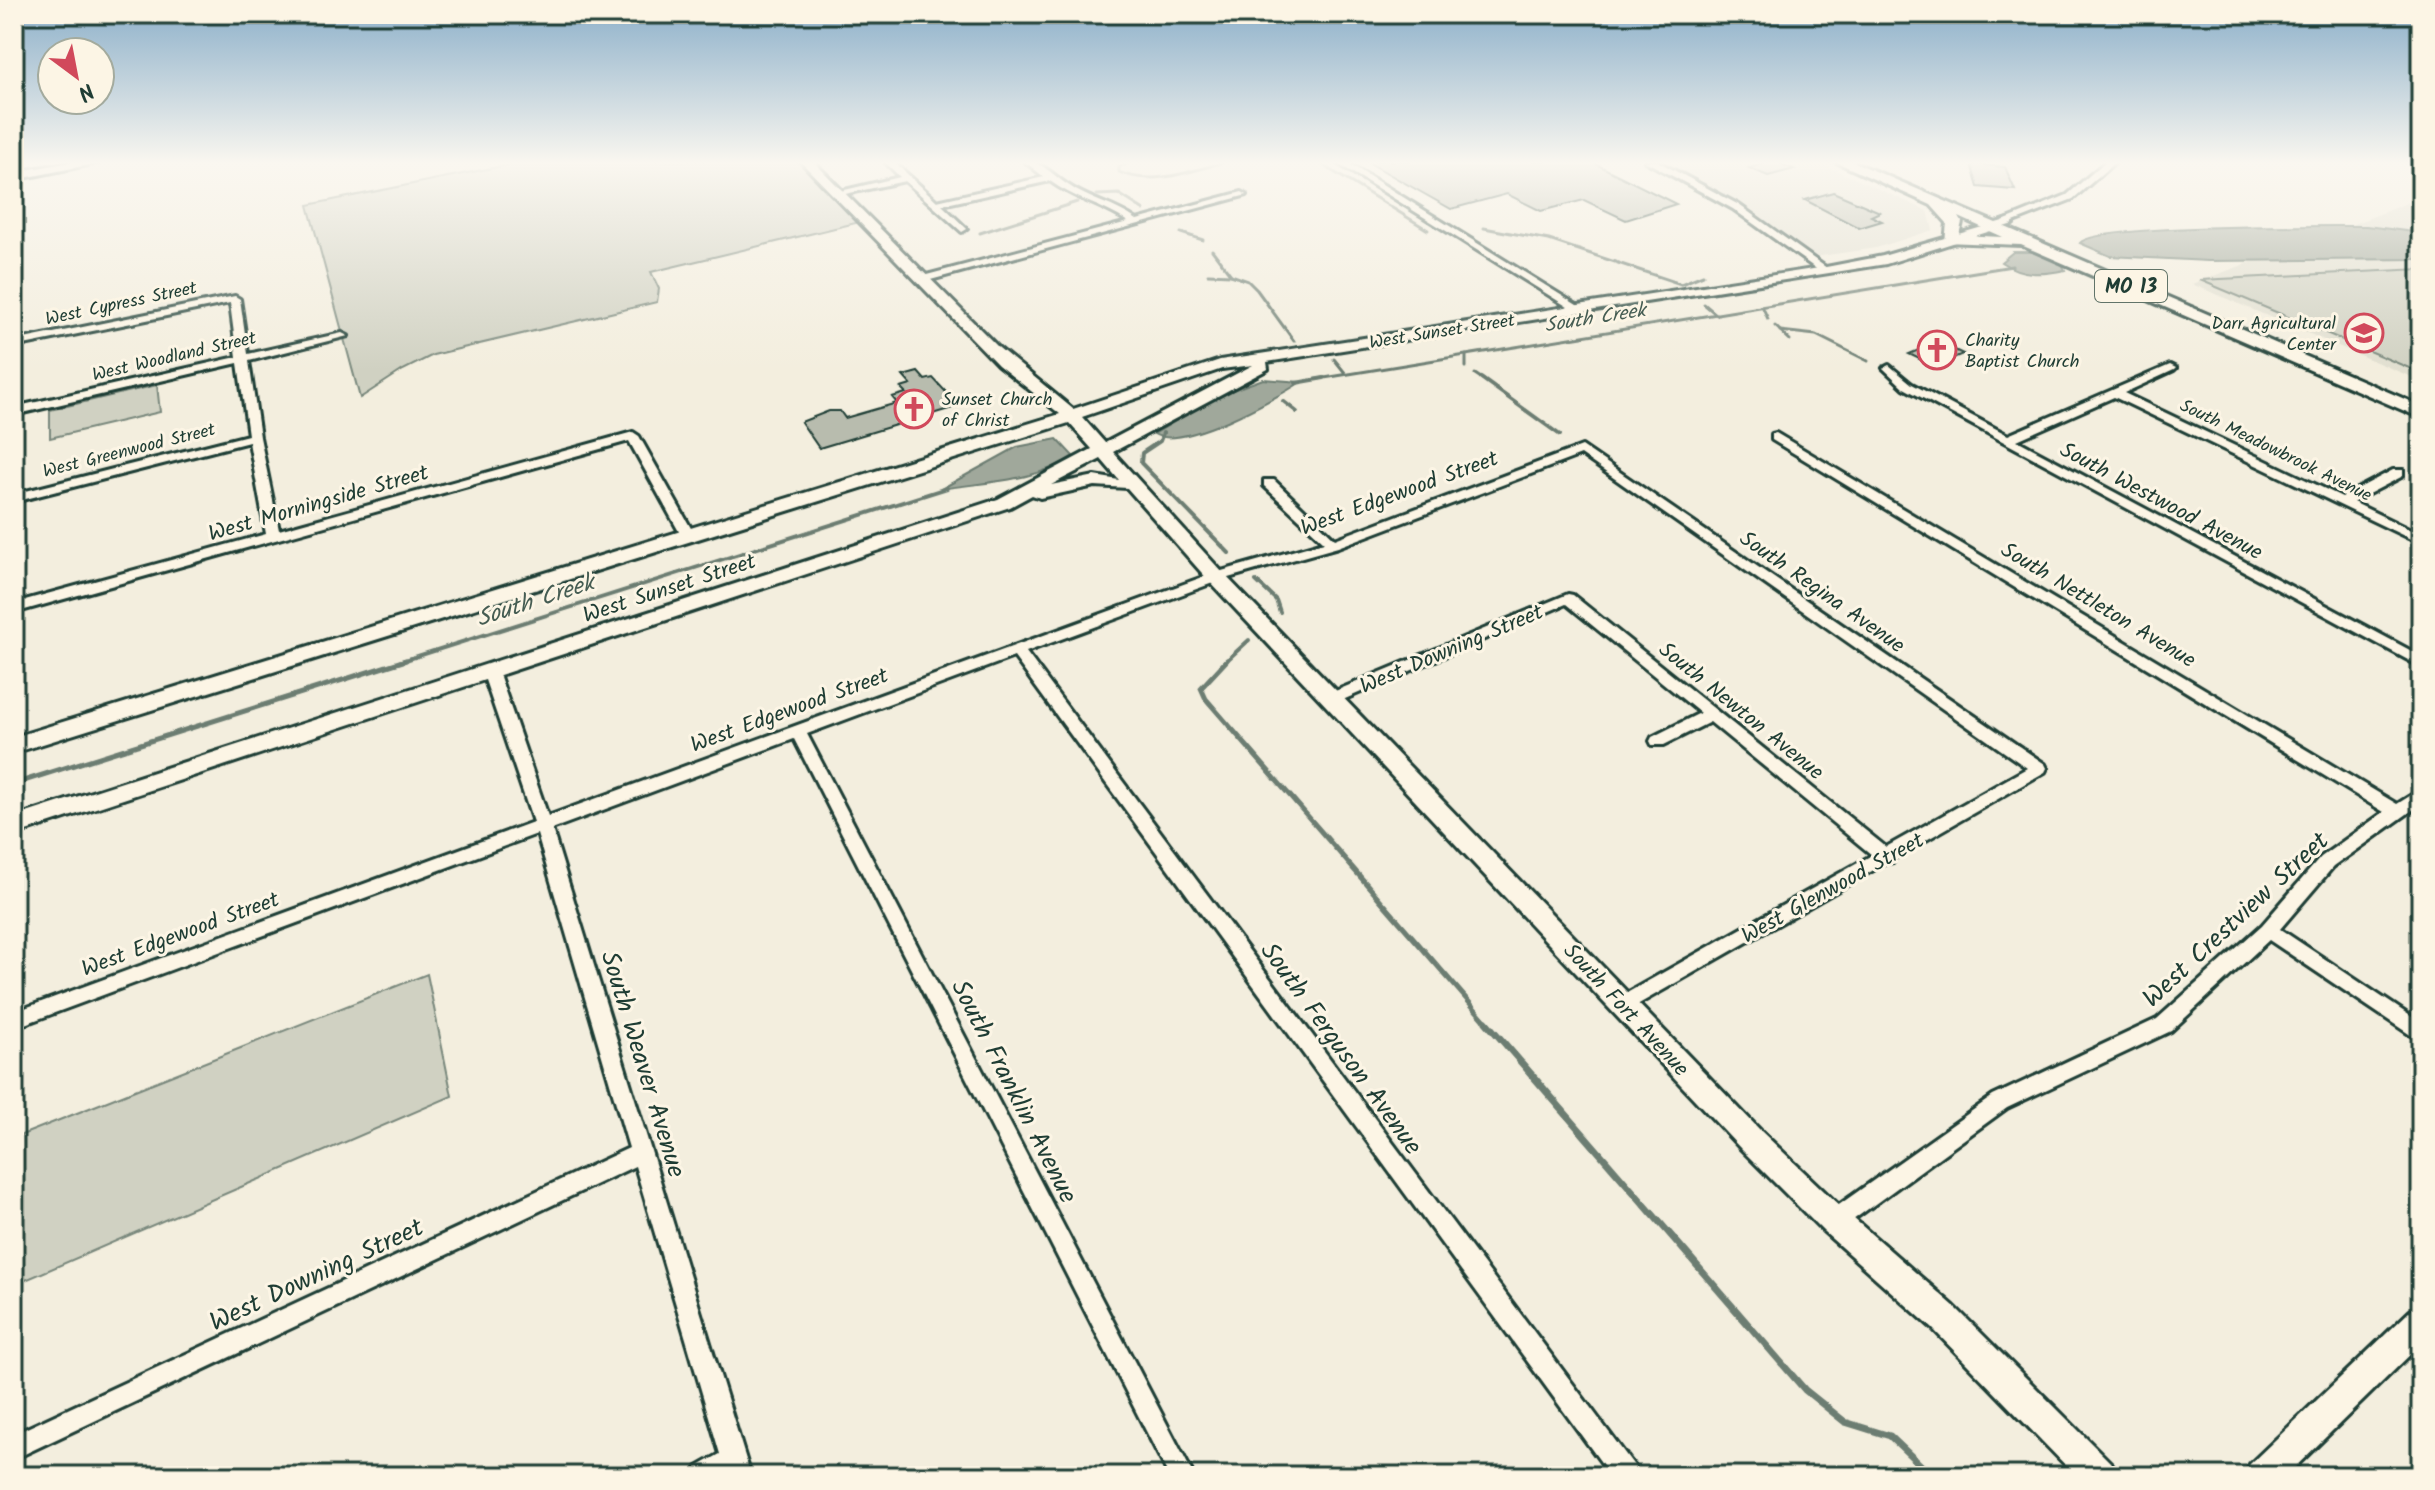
<svg xmlns="http://www.w3.org/2000/svg" width="2435" height="1490" font-family="Kalam,sans-serif">
<rect width="100%" height="100%" fill="#f3eede"/>
<filter id="ink" filterUnits="userSpaceOnUse"><feTurbulence type="fractalNoise" baseFrequency=".0125" numOctaves="2"/><feDisplacementMap in="SourceGraphic" scale="16" xChannelSelector="R" yChannelSelector="G"/><feConvolveMatrix kernelMatrix="1 2 1 2 8 2 1 2 1" color-interpolation-filters="sRGB"/></filter>
<g filter="url(#ink)">
<g fill="#e1dfd0">
<path d="M1657 161H1815L1928 211 1933 230 1876 248 1814 257 1731 199Z"/>
<path d="M2421 197V381L2192 284 2377 215Z"/>
</g>
<g fill="#d0d1c2" stroke="#78877b" stroke-width="2">
<path d="M527 161H800L860 222 651 272 659 289 657 302 433 355 403 370 360 398 308 205Z"/>
<path d="M2421 269V373L2200 280Z"/>
<path d="M157 385 160 412 50 438V410Z"/>
<path d="M427 974 452 1096 14 1285V1138Z"/>
</g>
<g fill="#a0a89b" stroke="#6c7d72" stroke-width="2">
<path d="M2366 226 2421 233V259L2208 261 2110 256 2080 243C2096 224 2328 226 2366 226Z"/>
<path d="M2013 252H2033L2062 264 2065 270C2042 275 2022 276 2001 262Z"/>
<path d="M1263 379 1301 382C1275 399 1181 451 1154 434L1219 395Z"/>
<path d="M1057 439 1073 456C1037 482 983 482 941 489L1017 447Z"/>
</g>
<g fill="none" stroke-linecap="round" stroke-linejoin="round">
<g stroke="#6c7d72" stroke-width="3">
<path d="M1134 161 1119 167V172C1153 187 1194 170 1228 161"/>
<path d="M1316 161 1428 230"/>
<path d="M1097 195 1119 194 1144 210"/>
<path d="M1484 228 1549 240 1681 284 1703 275"/>
<path d="M980 233 1077 202"/>
<path d="M1181 233 1203 240"/>
<path d="M1212 250 1231 275 1248 281 1257 290 1294 341"/>
<path d="M1208 274 1231 275"/>
<path d="M1704 304 1717 315"/>
<path d="M1763 308 1768 319"/>
<path d="M1775 326 1790 340"/>
<path d="M1780 331 1816 335 1868 361"/>
<path d="M1466 355V367"/>
<path d="M1334 359 1346 374"/>
<path d="M1475 374 1484 380"/>
<path d="M1312 380 2012 266"/>
</g>
<g stroke="#6c7d72" stroke-width="4">
<path d="M1481 378 1560 435"/>
<path d="M1296 383 1324 378"/>
<path d="M1283 401 1297 412"/>
<path d="M1163 433 1160 441 1142 453 1141 463 1229 553"/>
<path d="M1256 581 1276 600 1280 612"/>
<path d="M399 662 947 488"/>
<path d="M1225 662 1249 640"/>
</g>
<g stroke="#6c7d72" stroke-width="5">
<path d="M1227 660 1201 688 1206 699 1488 1024"/>
<path d="M14 784 406 660"/>
</g>
<path stroke="#6c7d72" stroke-width="7" d="M1486 1022 1805 1390 1845 1422 1890 1436 1932 1476"/>
</g>
<g fill="#b8bcae" stroke="#1f3d34" stroke-width="2">
<path d="M1366 161H1590L1676 204 1626 220 1584 200 1541 211 1507 194 1451 209Z"/>
<path d="M1773 161 1794 169 1768 176 1749 168Z"/>
<path d="M1971 164 2005 167 2015 190 1978 187Z"/>
<path d="M1833 192 1880 212 1871 216 1882 221 1859 228 1805 200Z"/>
<path d="M1938 342 1963 354 1934 366 1909 354Z"/>
<path d="M918 372 925 380 933 378 959 406 819 448 801 422 829 411H840L845 418 897 403 892 397 906 393 901 388 911 385 903 376Z"/>
</g>
<g fill="none" stroke-linecap="round" stroke-linejoin="round">
<g stroke="#1f3d34" stroke-width="6">
<g id="street">
<path d="M884 161H893L937 201 1044 177 1024 161C1042 161 1054 176 1068 185 1089 200 1115 204 1137 220L1242 192 1247 195 923 282 918 279 919 277 1128 222C1103 205 1074 199 1050 181L942 205 965 227 967 229 962 232 905 181 836 196V192L900 177Z"/>
<path d="M1334 161H1345L1585 310 1576 312Z"/>
<path d="M1645 161H1657L1739 205 1831 271 1822 273 1733 209Z"/>
<path d="M2106 161H2116L2073 199 2011 223 2003 221 2067 195Z"/>
<path d="M235 296 240 299 248 354 342 333 348 336 249 361 260 437 279 530 633 432 639 436 696 537 689 541 682 537 629 441 14 613V603L266 534 249 442 14 502V494L248 435 238 363 14 415V407L237 357 230 303 14 347V341Z"/>
<path d="M1889 365 1912 384 2008 435 2170 365 2176 368 2174 370 2124 393 2342 497 2393 470H2403V476L2353 502 2421 535V544L2114 397 2017 440 2421 656V667L1904 388 1883 368Z"/>
<path d="M1776 433 2397 804 2421 789V804L2333 867 2280 929 2421 1023V1042L2269 940 2171 1031 2007 1108 1842 1228 1834 1231 1826 1228 1823 1221 1826 1214 1993 1096 2157 1019 2262 925 2321 857 2384 812 1772 440V434Z"/>
<path d="M1582 446 2045 764 2047 768 2045 772 1895 858 1893 862 1886 863 1623 1013 1616 1011 1613 1005 1616 999 1872 855 1710 722 1664 745H1652L1650 741 1652 737 1700 713 1566 604 1338 702H1328L1325 698 1328 694 1568 594 1573 595 1886 847 2027 768 1581 455 1338 547 1221 580 1026 652 1635 1467 1638 1476H1611L1014 657 807 734 1194 1476H1169L794 739 552 829 751 1476H694L697 1467 720 1454 635 1166 14 1459V1434L629 1148 537 834 14 1028V1012L533 822 482 671 485 667 490 666 498 671 548 816 1211 574 1324 542 1264 486V480H1274L1335 539Z"/>
</g>
</g>
<g stroke="#1f3d34" stroke-width="6">
<g id="secondary">
<path d="M800 161H813L999 348 1073 409 1220 360 1826 267 1883 256 2013 218V224L1886 264 1267 362 1268 369 1113 452 1223 573 1761 1131 1845 1211 1954 1306 2112 1464 2117 1476H2076L1932 1328 1823 1231 1741 1149 1209 581 1127 488 1095 486 1040 498 1032 495 1010 507 14 835V817L998 499 1092 449 1069 423 14 753V737L1060 414 998 365ZM1253 365 1105 443 1082 417 1222 369ZM1101 459 1119 480 1095 476 1051 485Z"/>
<path d="M2421 1306V1344L2286 1476H2245L2250 1464 2410 1311Z"/>
</g>
</g>
<g stroke="#1f3d34" stroke-width="6">
<g id="primary">
<path d="M77 161H107L14 180V172Z"/>
<path d="M1834 161H1852L2421 406V418L2021 245 1945 242 1947 223 1931 205ZM1959 217 2003 237 1959 235 1962 222Z"/>
</g>
</g>
<use href="#street" fill="#fcf5e5" fill-rule="evenodd"/>
<use href="#secondary" fill="#fcf5e5" fill-rule="evenodd"/>
<use href="#primary" fill="#fcf5e5" fill-rule="evenodd"/>
</g>
</g>
<linearGradient id="sky" x2="0" y2="1"><stop stop-color="#8bafc9"/><stop offset="0.44" stop-color="#faf7f0"/><stop offset="1" stop-color="#faf7f0" stop-opacity="0"/></linearGradient>
<rect width="2435" height="370" fill="url(#sky)"/>
<defs>
<g id="university-ring" transform="scale(2)"><circle r="9.5" fill="#fcf5e5" stroke="#d1495b" stroke-width="1.5"/><path d="M0-5L7-2L0 1L-7-2ZM-4 1L0 2.5L4 1V4Q0 6-4 4Z" fill="#d1495b"/></g>
<g id="church-ring" transform="scale(2)"><circle r="9.5" fill="#fcf5e5" stroke="#d1495b" stroke-width="1.5"/><path d="M-1.2-6h2.4v3.5h3.3v2.4h-3.3V6h-2.4V-.1h-3.3v-2.4h3.3Z" fill="#d1495b"/></g>
</defs>
<g fill-rule="evenodd">
<use href="#university-ring" x="2364" y="333"/>
<use href="#church-ring" x="1937" y="350"/>
<use href="#church-ring" x="914" y="409"/>
</g>
<g text-anchor="middle" stroke-width="6" stroke-linejoin="round" paint-order="stroke">
<g font-size="18" fill="#1f3d34" stroke="#fcf5e5">
<text transform="translate(121 303) rotate(-12)" y="6">West Cypress Street</text>
<text transform="translate(1442 331) rotate(-9)" y="6">West Sunset Street</text>
<text transform="translate(174 356) rotate(-13)" y="6">West Woodland Street</text>
<text transform="translate(129 450) rotate(-14)" y="6">West Greenwood Street</text>
<text transform="translate(2276 450) rotate(26)" y="6">South Meadowbrook Avenue</text>
</g>
<g font-size="18" fill="#1f3d34" stroke="#fcf5e5" text-anchor="start">
<text x="2336" y="329" text-anchor="end">Darr Agricultural<tspan x="2336" dy="21">Center</tspan></text>
<text x="1965" y="346">Charity<tspan x="1965" dy="21">Baptist Church</tspan></text>
<text x="942" y="405">Sunset Church<tspan x="942" dy="21">of Christ</tspan></text>
</g>
<rect fill="#fcf5e5" stroke="#617469" stroke-width="2" x="2095" y="270" width="72" height="32" rx="6"/>
<g font-size="20" font-weight="bold" fill="#1f3d34">
<text x="2131" y="293">MO 13</text>
</g>
<g font-size="20" font-style="italic" fill="#465d53" stroke="#fcf5e5">
<text transform="translate(1595 317) rotate(-9)" y="7">South Creek</text>
</g>
<g font-size="22" fill="#1f3d34" stroke="#fcf5e5">
<text transform="translate(1399 492) rotate(-20)" y="8">West Edgewood Street</text>
<text transform="translate(2162 500) rotate(28)" y="8">South Westwood Avenue</text>
<text transform="translate(318 502) rotate(-16)" y="8">West Morningside Street</text>
<text transform="translate(669 587) rotate(-18)" y="8">West Sunset Street</text>
<text transform="translate(1823 591) rotate(35)" y="8">South Regina Avenue</text>
<text transform="translate(2099 604) rotate(31)" y="8">South Nettleton Avenue</text>
<text transform="translate(1451 648) rotate(-23)" y="8">West Downing Street</text>
<text transform="translate(789 709) rotate(-20)" y="8">West Edgewood Street</text>
<text transform="translate(1742 710) rotate(39)" y="8">South Newton Avenue</text>
<text transform="translate(1832 887) rotate(-29)" y="8">West Glenwood Street</text>
<text transform="translate(180 933) rotate(-20)" y="8">West Edgewood Street</text>
<text transform="translate(1627 1009) rotate(47)" y="8">South Fort Avenue</text>
</g>
<g font-size="24" font-style="italic" fill="#465d53" stroke="#fcf5e5">
<text transform="translate(535 600) rotate(-18)" y="8">South Creek</text>
</g>
<g font-size="26" fill="#1f3d34" stroke="#fcf5e5">
<text transform="translate(2235 919) rotate(-43)" y="9">West Crestview Street</text>
<text transform="translate(1342 1048) rotate(54)" y="9">South Ferguson Avenue</text>
<text transform="translate(644 1064) rotate(73)" y="9">South Weaver Avenue</text>
<text transform="translate(1015 1091) rotate(63)" y="9">South Franklin Avenue</text>
<text transform="translate(316 1274) rotate(-25)" y="9">West Downing Street</text>
</g>
</g>
<rect width="2435" height="1490" fill="none" stroke="#fcf5e5" stroke-width="48"/>
<rect x="24" y="24" width="2387" height="1442" fill="none" stroke="#1f3d34" stroke-width="3" filter="url(#ink)"/>
<g transform="translate(76 76) rotate(148)"><circle r="38" fill="#fcf5e5" stroke="#a4ab9e" stroke-width="2"/>
<path d="M0-6L14 30L0 20L-14 30Z" fill="#d1495b"/>
<text y="-12" font-size="22" font-weight="bold" text-anchor="middle" fill="#1f3d34">N</text>
</g>
</svg>
